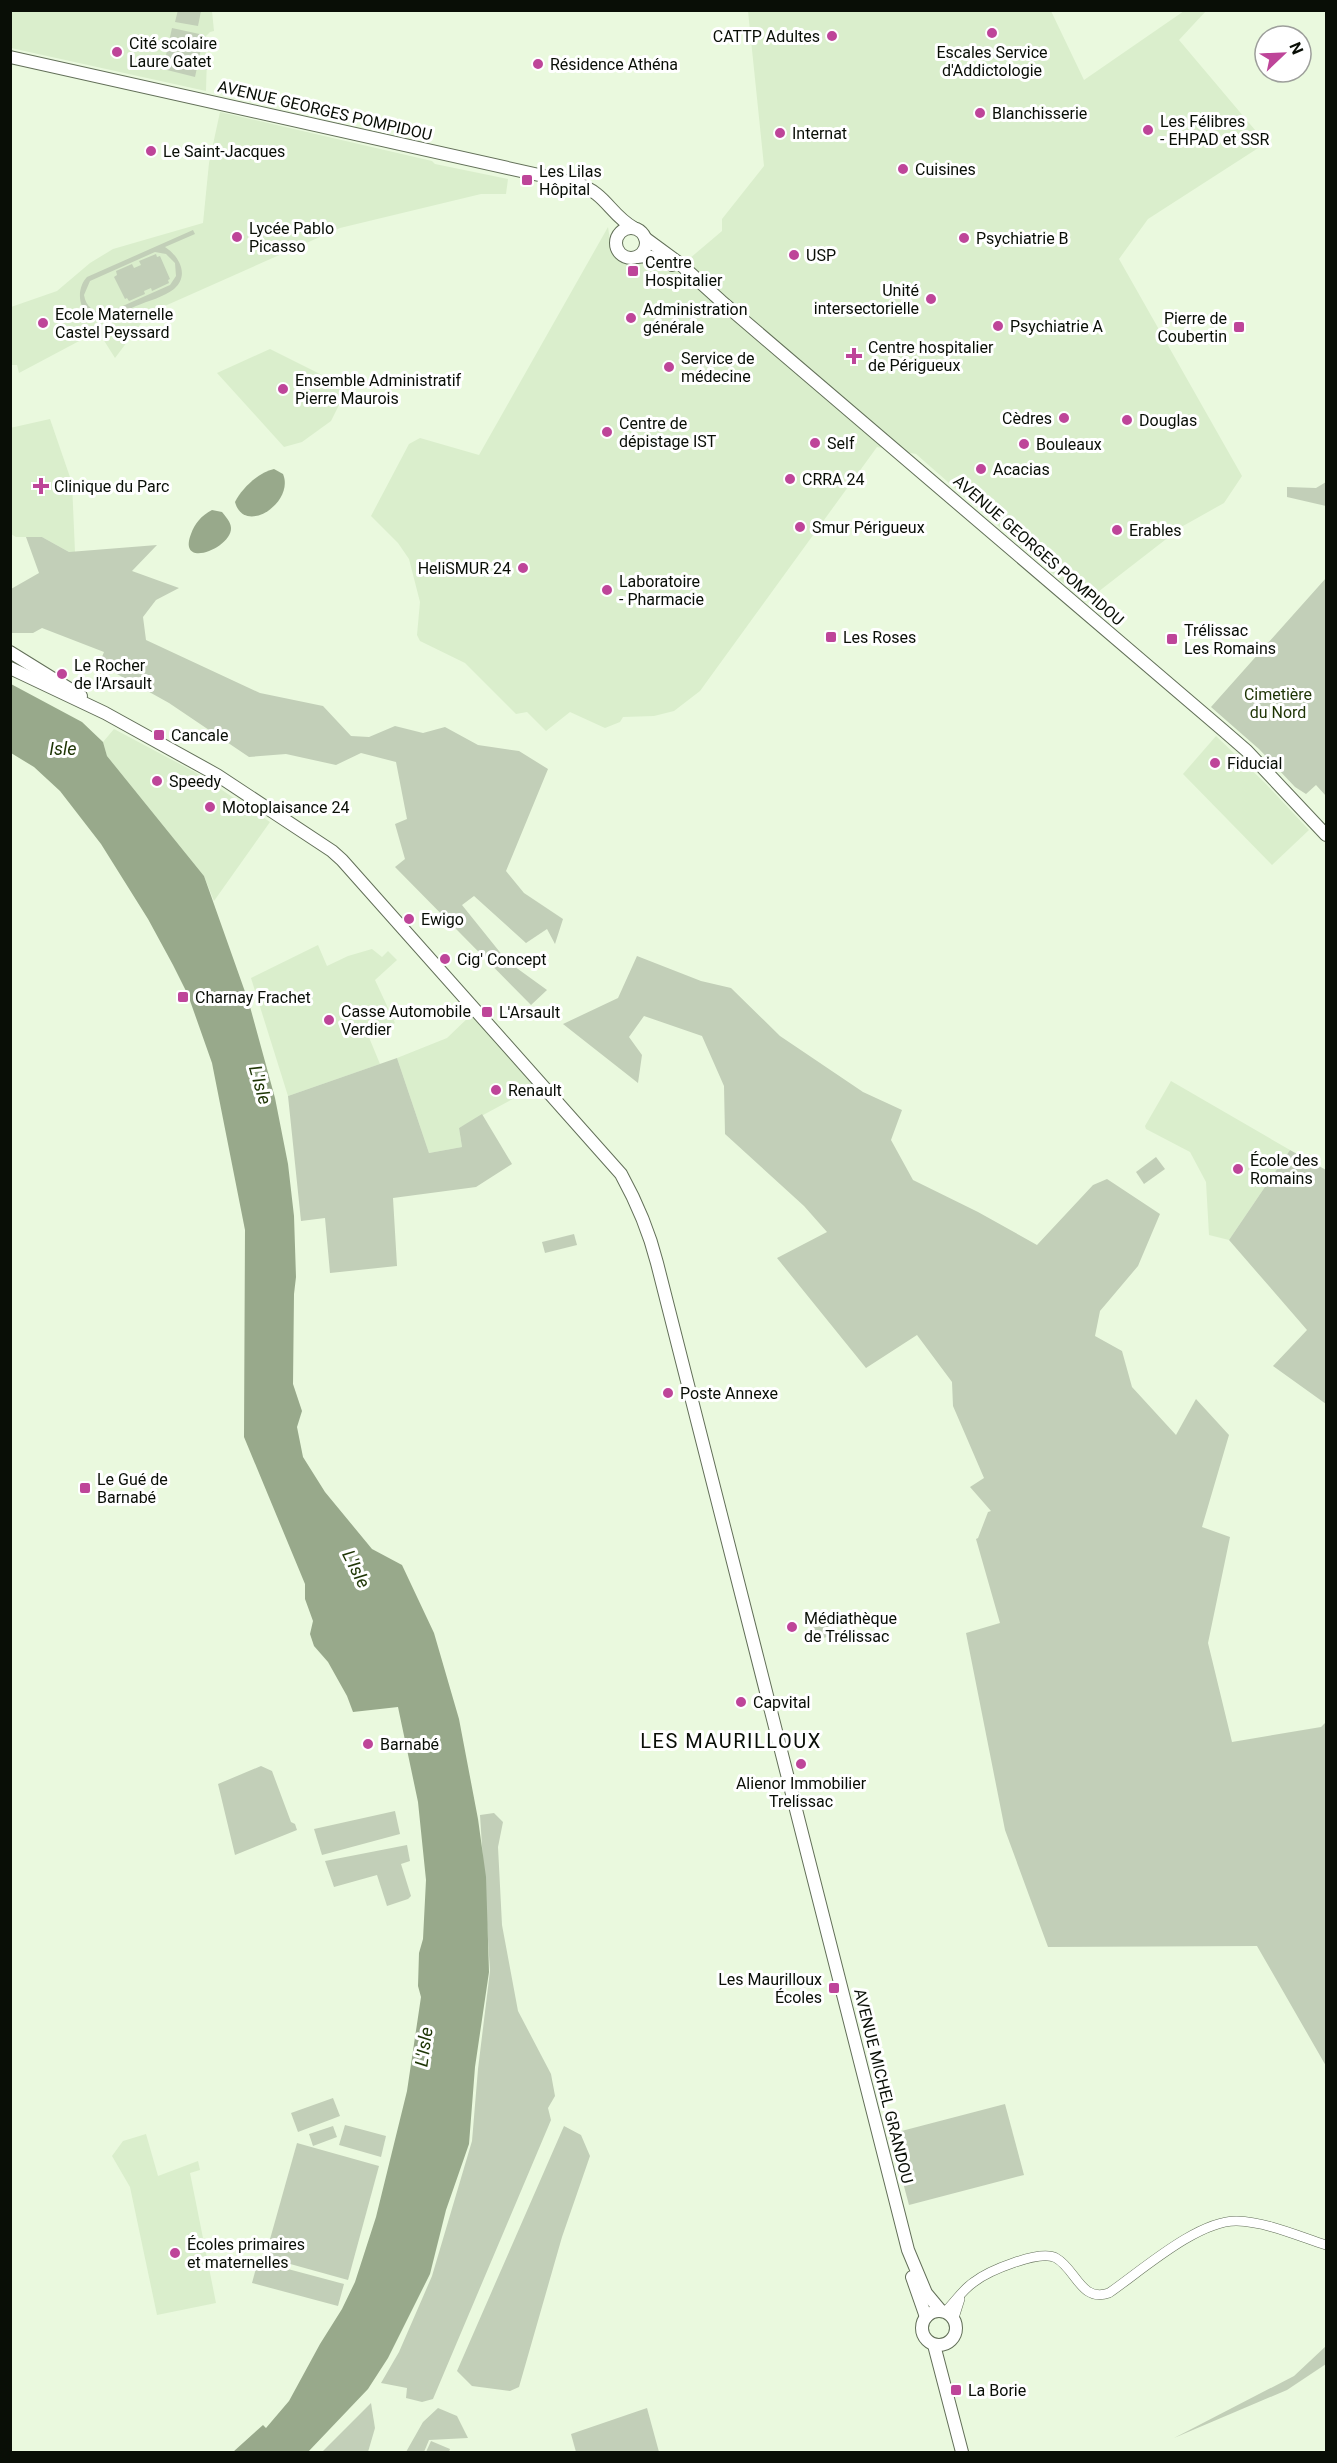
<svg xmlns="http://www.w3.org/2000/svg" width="1337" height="2463" font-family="Roboto,sans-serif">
<rect width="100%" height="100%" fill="#eaf9de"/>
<g fill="#daeecc">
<path d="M11 11H212L214 31 210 32 204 38 203 44 207 56 206 91 11 48Z"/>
<path d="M748 11H1051L1084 80 1184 11H1206L1179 40 1266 143 1148 219 1119 259 1242 476 1224 503 1183 526 1085 602 916 454 877 447 700 691 674 711 654 716 623 717 620 722 605 728 570 712 546 731 527 712 516 714 465 663 420 641 417 635 420 602 409 559 398 543 371 516 409 444 420 438 479 455 608 227 612 254 627 264 644 261 666 264 682 275 689 259 722 231V219L764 166Z"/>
<path d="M220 112 432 161 435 164 508 179 506 194H481L340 228 158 309 146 317 115 358 98 331 19 373 17 365H12L11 361V307L57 291 90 263 113 249 203 223 209 163Z"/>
<path d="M270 349 336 382 343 397 331 421 302 442 284 447 217 373Z"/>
<path d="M50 419 72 483 75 552H69L42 537H16L11 534 10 428Z"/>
<path d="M114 729 195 772 270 822 214 901 204 876 107 756 103 742Z"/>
<path d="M1216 736 1265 783 1309 830 1272 865 1183 774Z"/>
<path d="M318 945 327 966 348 956 372 949 382 957 388 951 397 960 375 980 395 1023 368 1035 380 1064 288 1096 251 978Z"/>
<path d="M472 1014 535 1087 459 1128 462 1147 429 1153 397 1058 447 1038Z"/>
<path d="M1171 1081 1290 1150 1229 1240 1209 1235 1206 1182 1190 1152 1146 1129 1145 1126Z"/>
<path d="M146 2134 158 2176 198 2161 200 2170 190 2173 216 2303 157 2315 130 2187 112 2156 123 2141Z"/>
</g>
<g fill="#c2cfb8" fill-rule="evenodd">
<path d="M178 10 201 11 198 26 175 22Z"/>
<path d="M172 28 204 35 195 77 163 69Z"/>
<path d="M193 230 195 234 165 247C179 256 190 275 174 289 164 297 148 301 136 306 126 310 113 319 101 319 79 318 74 291 87 277ZM155 252 166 254 175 263 176 276 170 285 107 313C94 313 86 307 84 295L90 281Z"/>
<path d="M156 254 157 257 160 256 170 279 168 280 169 283 152 291 151 288 144 291 145 294 129 301 127 298 125 299 114 277 117 275 116 271 132 264 134 268 141 265 139 261Z"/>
<path d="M1326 482V506L1287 497V487L1316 488Z"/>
<path d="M26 537H42L69 552 157 545 132 571 179 588 156 600 143 617 146 640 260 693 323 706 351 736 369 737 395 726 423 733 445 727 478 745 519 751 548 769 506 871 524 893 563 919 555 944 547 929 526 943 474 896 462 905 507 961 547 990 531 1005 395 867 405 859 395 824 407 819 396 762 361 753 336 765 286 754 249 757 169 703 99 664 104 652 42 628 33 633H11V589L39 573Z"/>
<path d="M1326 578V796L1316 785 1306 794 1295 787 1259 749 1211 707Z"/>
<path d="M637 956 701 981 731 988 780 1036 863 1092 902 1110 891 1140 913 1180 978 1212 1037 1245 1093 1185 1107 1179 1160 1214 1138 1266 1100 1311 1095 1336 1122 1351 1132 1387 1176 1435 1196 1399 1229 1435 1202 1527 1230 1537 1208 1643 1232 1742 1321 1727 1326 1722V2066L1257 1946 1048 1947 1005 1830 966 1633 1000 1623 976 1539 978 1538 988 1512 991 1511 970 1487 984 1478 953 1406 952 1382 917 1335 866 1368 777 1258 827 1232 804 1206 725 1134 724 1086 702 1036 644 1016 629 1037 642 1055 638 1083 563 1024 618 998Z"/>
<path d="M397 1058 429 1153 462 1147 459 1128 482 1114 512 1164 476 1187 393 1198 397 1266 330 1273 325 1218 301 1221 288 1096Z"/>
<path d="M1290 1150 1326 1170V1404L1273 1366 1307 1330 1229 1240Z"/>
<path d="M1156 1157 1165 1169 1144 1184 1136 1172Z"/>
<path d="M574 1234 577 1245 545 1253 542 1242Z"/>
<path d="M826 1615 831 1636 815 1640 812 1619Z"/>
<path d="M261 1766 272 1771 291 1822 295 1824 297 1830 235 1855 218 1784Z"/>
<path d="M395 1811 400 1834 322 1855 314 1829Z"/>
<path d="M494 1813 503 1822 498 1847 502 1925 518 2011 551 2074 555 2096 548 2108 551 2120 433 2399 422 2402 406 2398 407 2388 381 2383 399 2352 432 2276 472 2141 478 2069 490 1971 480 1815Z"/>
<path d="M407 1845 410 1861 401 1864 411 1896 408 1899 387 1906 377 1875 334 1887 325 1861Z"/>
<path d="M333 2098 340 2116 298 2132 291 2113Z"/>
<path d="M1005 2104 1024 2175 909 2205 890 2134Z"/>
<path d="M345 2125 386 2136 381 2157 339 2145Z"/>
<path d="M333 2126 337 2137 313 2146 309 2134Z"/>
<path d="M564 2126 581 2135 590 2156 562 2237 519 2387 510 2391 472 2386 457 2371Z"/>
<path d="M297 2143 379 2166 348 2280 265 2257Z"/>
<path d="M258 2261 344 2284 338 2306 252 2283Z"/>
<path d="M1326 2346V2364L1287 2390 1174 2438 1294 2376Z"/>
<path d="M371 2403 375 2428 368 2452H322Z"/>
<path d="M438 2408 457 2416 468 2438 429 2440 424 2452H406L423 2422Z"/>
<path d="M647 2408 659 2452H576L571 2434Z"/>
<path d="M431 2441 450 2449 449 2452H426Z"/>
</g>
<g fill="#98a98b">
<path d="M274 469 283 474C295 503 244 536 235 502 242 488 259 472 274 469Z"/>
<path d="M212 510 222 512C225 516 231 522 231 528 232 548 177 570 191 534 195 523 201 516 212 510Z"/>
<path d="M11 684 82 722 103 742 107 756 204 876 249 1003 275 1098 288 1164 294 1216 296 1277 294 1294 293 1384 302 1411 297 1427 303 1457 325 1492 372 1549 402 1565 434 1633 459 1719 478 1819 486 1877 489 1972 475 2067 469 2144 446 2210 430 2274 388 2358 368 2389 308 2452H233L263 2425 266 2428 289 2401 320 2344 342 2309 355 2282 376 2217 407 2091 421 1997 418 1986 419 1953 423 1939 426 1880 418 1802 398 1707 353 1712 347 1696 328 1662 314 1646 310 1634 313 1621 305 1599V1584L244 1437 245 1230 212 1063 188 995 173 965 148 919 101 844 60 791 34 767 11 753Z"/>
</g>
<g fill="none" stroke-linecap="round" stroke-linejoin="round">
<g stroke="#626f58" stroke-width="10">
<g id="minor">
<path d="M945 2312C955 2302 962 2290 974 2282 988 2271 1040 2249 1056 2258 1076 2269 1081 2303 1109 2293 1141 2271 1198 2220 1237 2221 1267 2222 1298 2236 1326 2245"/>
<path d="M954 2318 960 2299"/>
</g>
</g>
<g stroke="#626f58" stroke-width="14">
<g id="major">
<path d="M10 57 575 183C607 193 609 214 634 228"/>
<circle cx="631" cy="243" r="15"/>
<path d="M645 238 679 263 721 301 1224 731 1247 751 1326 835"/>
<path d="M637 257C650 255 660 257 672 265"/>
<path d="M10 652 81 696"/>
<path d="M10 668 105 713 217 775 332 851 342 860 621 1174C637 1203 649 1231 657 1263L908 2250 926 2293 941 2311"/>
<path d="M912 2277 926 2317"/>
<circle cx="939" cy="2328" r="17"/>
<path d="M934 2345 962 2452"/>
</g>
</g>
<use href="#minor" stroke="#fff" stroke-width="9"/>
<use href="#major" stroke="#fff" stroke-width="12"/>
</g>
<g fill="#be4599" stroke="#fff" stroke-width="2">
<circle cx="992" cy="33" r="6"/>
<circle cx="832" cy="36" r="6"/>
<circle cx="117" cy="52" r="6"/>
<circle cx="538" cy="64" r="6"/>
<circle cx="980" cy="113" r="6"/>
<circle cx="1148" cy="130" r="6"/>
<circle cx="780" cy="133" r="6"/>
<circle cx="151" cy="151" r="6"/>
<circle cx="903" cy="169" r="6"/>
<rect x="521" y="174" width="12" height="12" rx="3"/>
<circle cx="237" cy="237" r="6"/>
<circle cx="964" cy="238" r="6"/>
<circle cx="794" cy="255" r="6"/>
<rect x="627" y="265" width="12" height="12" rx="3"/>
<circle cx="931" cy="299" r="6"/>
<circle cx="631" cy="318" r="6"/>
<circle cx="43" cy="323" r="6"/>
<circle cx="998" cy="326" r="6"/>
<rect x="1233" y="321" width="12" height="12" rx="3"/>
<path d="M851 347h6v6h6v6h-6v6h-6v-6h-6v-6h6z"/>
<circle cx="669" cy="367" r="6"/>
<circle cx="283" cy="389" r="6"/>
<circle cx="1064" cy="418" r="6"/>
<circle cx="1127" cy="420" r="6"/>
<circle cx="607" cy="432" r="6"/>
<circle cx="815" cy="443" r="6"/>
<circle cx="1024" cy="444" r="6"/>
<circle cx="981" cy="469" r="6"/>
<circle cx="790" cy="479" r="6"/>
<path d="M38 477h6v6h6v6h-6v6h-6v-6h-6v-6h6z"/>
<circle cx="800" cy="527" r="6"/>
<circle cx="1117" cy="530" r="6"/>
<circle cx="523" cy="568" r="6"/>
<circle cx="607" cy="590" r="6"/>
<rect x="825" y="631" width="12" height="12" rx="3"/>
<rect x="1166" y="633" width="12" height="12" rx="3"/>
<circle cx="62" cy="674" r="6"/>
<rect x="153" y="729" width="12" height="12" rx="3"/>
<circle cx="1215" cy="763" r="6"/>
<circle cx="157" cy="781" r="6"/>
<circle cx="210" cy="807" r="6"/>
<circle cx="409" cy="919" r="6"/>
<circle cx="445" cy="959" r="6"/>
<rect x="177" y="991" width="12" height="12" rx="3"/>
<rect x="481" y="1006" width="12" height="12" rx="3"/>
<circle cx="329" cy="1020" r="6"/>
<circle cx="496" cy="1090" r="6"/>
<circle cx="1238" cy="1169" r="6"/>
<circle cx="668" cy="1393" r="6"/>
<rect x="79" y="1482" width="12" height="12" rx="3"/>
<circle cx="792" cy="1627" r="6"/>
<circle cx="741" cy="1702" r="6"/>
<circle cx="368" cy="1744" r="6"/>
<circle cx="801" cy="1764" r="6"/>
<rect x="828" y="1982" width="12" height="12" rx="3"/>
<circle cx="175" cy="2253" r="6"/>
<rect x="950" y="2384" width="12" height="12" rx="3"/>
</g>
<g text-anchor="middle" stroke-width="6" stroke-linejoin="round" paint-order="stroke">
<g font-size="16" fill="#090e06" stroke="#fff" text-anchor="start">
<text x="820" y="42" text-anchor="end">CATTP Adultes</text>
<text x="129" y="49">Cité scolaire<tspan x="129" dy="18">Laure Gatet</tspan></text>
<text x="992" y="58" text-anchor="middle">Escales Service<tspan x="992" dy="18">d'Addictologie</tspan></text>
<text x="550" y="70">Résidence Athéna</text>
<text x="992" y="119">Blanchisserie</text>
<text x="1160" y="127">Les Félibres<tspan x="1160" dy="18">- EHPAD et SSR</tspan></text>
<text x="792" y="139">Internat</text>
<text x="163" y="157">Le Saint-Jacques</text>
<text x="915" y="175">Cuisines</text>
<text x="539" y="177">Les Lilas<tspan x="539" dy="18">Hôpital</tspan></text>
<text x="249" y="234">Lycée Pablo<tspan x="249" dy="18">Picasso</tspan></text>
<text x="976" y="244">Psychiatrie B</text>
<text x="806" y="261">USP</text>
<text x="645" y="268">Centre<tspan x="645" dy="18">Hospitalier</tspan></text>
<text x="919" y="296" text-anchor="end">Unité<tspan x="919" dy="18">intersectorielle</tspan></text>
<text x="643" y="315">Administration<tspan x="643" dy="18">générale</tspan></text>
<text x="55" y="320">Ecole Maternelle<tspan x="55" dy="18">Castel Peyssard</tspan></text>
<text x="1227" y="324" text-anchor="end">Pierre de<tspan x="1227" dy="18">Coubertin</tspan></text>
<text x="1010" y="332">Psychiatrie A</text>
<text x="868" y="353">Centre hospitalier<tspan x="868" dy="18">de Périgueux</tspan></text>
<text x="681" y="364">Service de<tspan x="681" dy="18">médecine</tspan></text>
<text x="295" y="386">Ensemble Administratif<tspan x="295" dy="18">Pierre Maurois</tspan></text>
<text x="1052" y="424" text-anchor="end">Cèdres</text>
<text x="1139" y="426">Douglas</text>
<text x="619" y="429">Centre de<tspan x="619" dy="18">dépistage IST</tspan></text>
<text x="827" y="449">Self</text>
<text x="1036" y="450">Bouleaux</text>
<text x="993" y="475">Acacias</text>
<text x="802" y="485">CRRA 24</text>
<text x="54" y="492">Clinique du Parc</text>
<text x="812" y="533">Smur Périgueux</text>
<text x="1129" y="536">Erables</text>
<text x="511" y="574" text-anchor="end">HeliSMUR 24</text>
<text x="619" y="587">Laboratoire<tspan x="619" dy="18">- Pharmacie</tspan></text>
<text x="1184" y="636">Trélissac<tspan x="1184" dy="18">Les Romains</tspan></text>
<text x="843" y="643">Les Roses</text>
<text x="74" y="671">Le Rocher<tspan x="74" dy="18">de l'Arsault</tspan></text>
<text x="171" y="741">Cancale</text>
<text x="1227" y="769">Fiducial</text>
<text x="169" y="787">Speedy</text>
<text x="222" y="813">Motoplaisance 24</text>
<text x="421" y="925">Ewigo</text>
<text x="457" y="965">Cig' Concept</text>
<text x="195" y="1003">Charnay Frachet</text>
<text x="341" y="1017">Casse Automobile<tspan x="341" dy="18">Verdier</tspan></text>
<text x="499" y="1018">L'Arsault</text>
<text x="508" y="1096">Renault</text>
<text x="1250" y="1166">École des<tspan x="1250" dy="18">Romains</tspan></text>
<text x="680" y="1399">Poste Annexe</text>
<text x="97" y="1485">Le Gué de<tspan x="97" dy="18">Barnabé</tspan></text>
<text x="804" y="1624">Médiathèque<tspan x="804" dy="18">de Trélissac</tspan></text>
<text x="753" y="1708">Capvital</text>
<text x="380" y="1750">Barnabé</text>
<text x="801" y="1789" text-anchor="middle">Alienor Immobilier<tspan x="801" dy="18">Trelissac</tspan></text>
<text x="822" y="1985" text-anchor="end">Les Maurilloux<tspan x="822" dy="18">Écoles</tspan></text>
<text x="187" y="2250">Écoles primaires<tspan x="187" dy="18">et maternelles</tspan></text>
<text x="968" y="2396">La Borie</text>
</g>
<g font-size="16" fill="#090e06" stroke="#fff">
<text transform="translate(325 110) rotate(13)" y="6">AVENUE GEORGES POMPIDOU</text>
<text transform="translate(1039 550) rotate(41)" y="6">AVENUE GEORGES POMPIDOU</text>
<text transform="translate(884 2086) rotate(76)" y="6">AVENUE MICHEL GRANDOU</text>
</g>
<g font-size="16" fill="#1e3404" stroke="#fff">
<text x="1278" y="700">Cimetière<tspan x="1278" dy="18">du Nord</tspan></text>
</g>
<g font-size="18" font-style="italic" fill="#203707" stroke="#fff">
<text x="63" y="755">Isle</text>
<text transform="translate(260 1085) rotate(74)" y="6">L'Isle</text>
<text transform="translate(356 1569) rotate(63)" y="6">L'Isle</text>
<text transform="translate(424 2047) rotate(-82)" y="6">L'Isle</text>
</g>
<g font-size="20" letter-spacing="1.5" fill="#090e06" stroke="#fff">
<text x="731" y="1748">LES MAURILLOUX</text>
</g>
</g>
<rect width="1337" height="2463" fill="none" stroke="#090e06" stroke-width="24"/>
<g transform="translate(1283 54) rotate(67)"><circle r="28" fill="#ffffff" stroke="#9d9f9b" stroke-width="1.5"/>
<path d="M0-4.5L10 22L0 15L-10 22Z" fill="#be4599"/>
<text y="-9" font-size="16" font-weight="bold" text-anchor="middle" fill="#090e06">N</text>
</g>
</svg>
